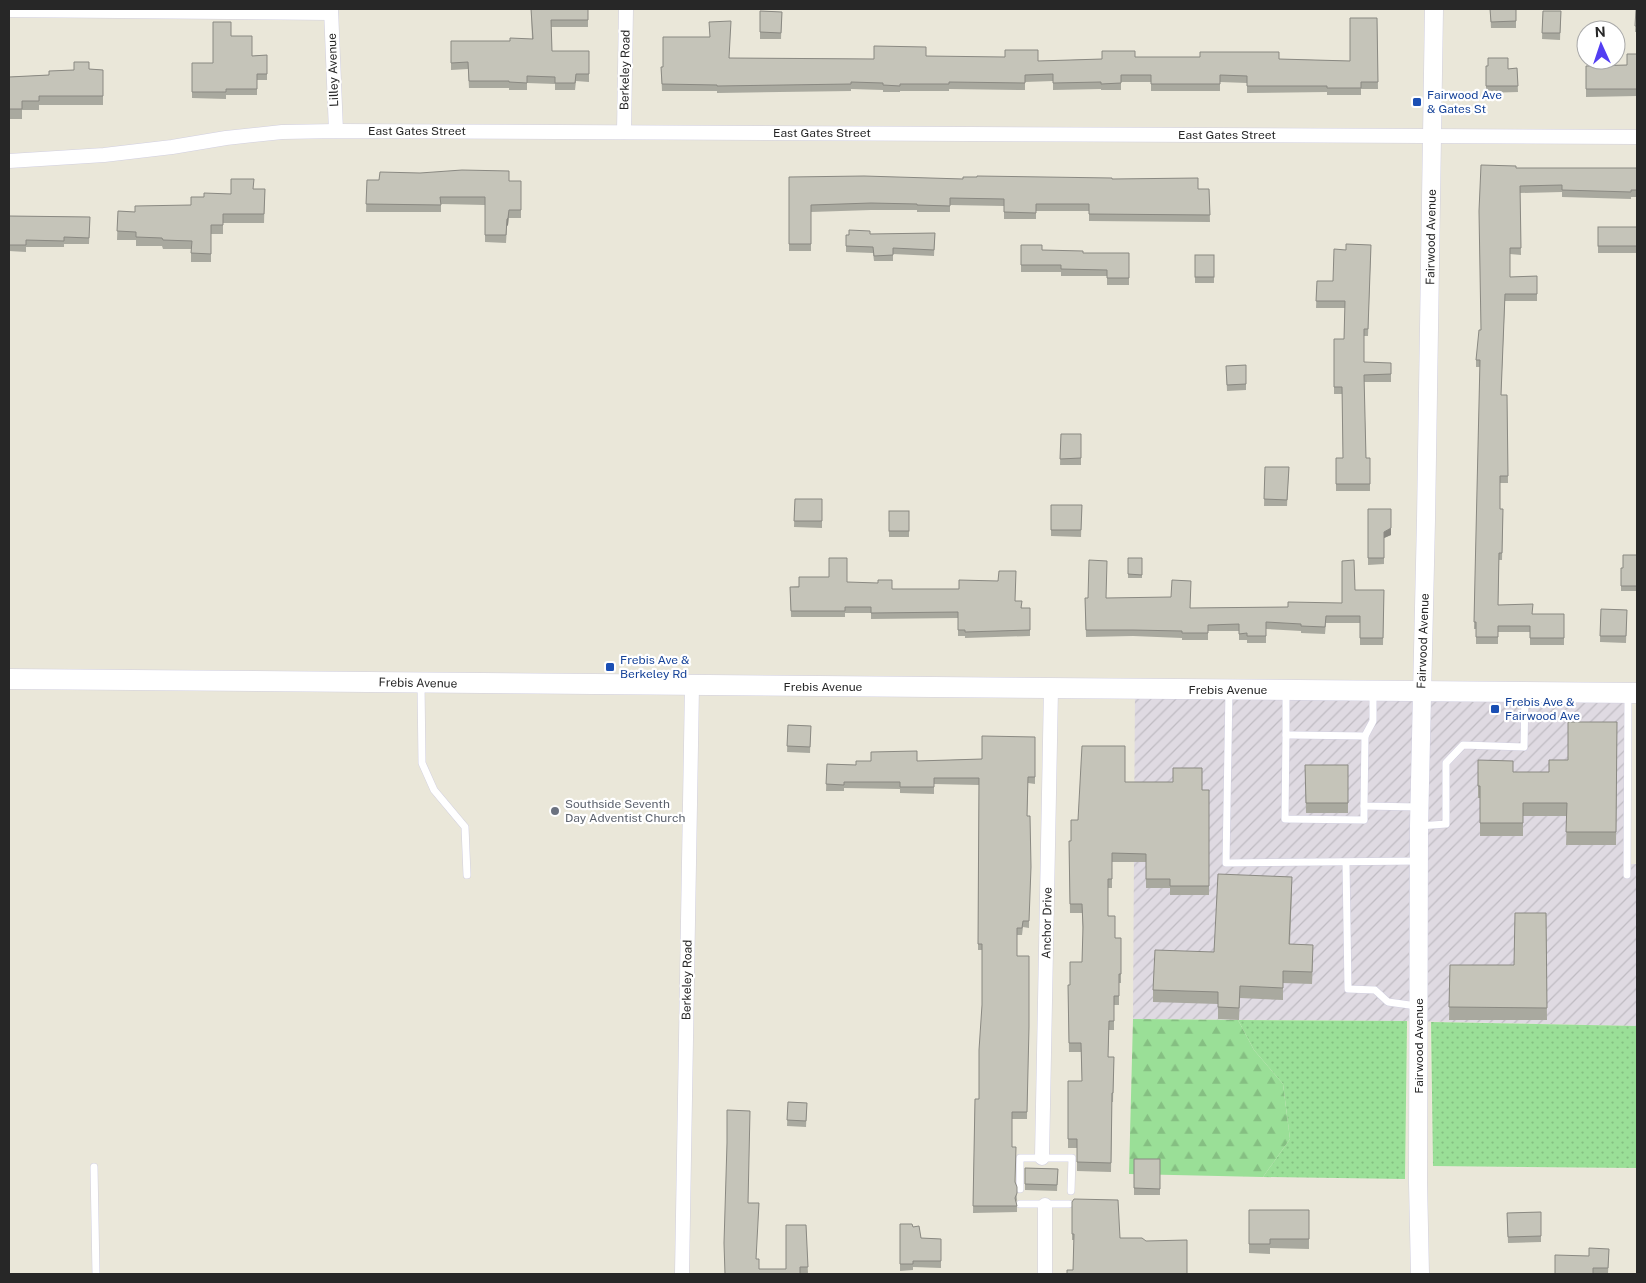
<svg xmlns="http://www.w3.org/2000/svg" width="1646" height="1283" font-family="'Public Sans',sans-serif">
<defs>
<pattern id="industrial-furrows" width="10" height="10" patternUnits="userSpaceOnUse" patternTransform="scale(1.25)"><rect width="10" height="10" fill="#dfdae2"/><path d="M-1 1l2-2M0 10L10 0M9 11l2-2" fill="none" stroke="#bfbbc2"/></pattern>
<pattern id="grass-dots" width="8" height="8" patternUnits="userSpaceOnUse" patternTransform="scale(1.25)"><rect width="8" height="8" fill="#9adf97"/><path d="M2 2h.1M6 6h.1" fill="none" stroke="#85bf82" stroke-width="1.8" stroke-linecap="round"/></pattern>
<pattern id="forest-firs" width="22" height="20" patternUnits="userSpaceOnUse" patternTransform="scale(1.25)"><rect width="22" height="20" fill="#9adf97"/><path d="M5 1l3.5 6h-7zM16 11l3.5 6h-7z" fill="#85bf82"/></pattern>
</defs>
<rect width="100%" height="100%" fill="#eae7d9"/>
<path fill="url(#industrial-furrows)" d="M1135 687 1630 696V864H1637V1026L1407 1021 1133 1019Z"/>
<g fill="url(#grass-dots)">
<path d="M1238 1020 1407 1021 1405 1179 1263 1177 1290 1139 1283 1084 1254 1050Z"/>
<path d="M1431 1022 1637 1026V1168L1433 1166Z"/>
</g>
<path fill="url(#forest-firs)" d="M1133 1019 1238 1020 1254 1050 1283 1084 1290 1139 1263 1177 1129 1174Z"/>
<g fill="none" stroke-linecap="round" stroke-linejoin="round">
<g stroke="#d1cfe0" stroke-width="8">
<g id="service">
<path d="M421 684 422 763 434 790 465 827 467 875"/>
<path d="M1229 690 1226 863 1419 861"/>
<path d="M1286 691V735H1293L1365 736 1373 721V692"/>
<path d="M1286 735 1285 819 1364 820V806"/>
<path d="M1365 736 1364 806 1419 807"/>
<path d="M1419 826 1446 824V763L1463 745 1524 747 1525 694"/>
<path d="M1346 863 1348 989 1375 990 1388 1002 1417 1006"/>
<path d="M1627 875 1628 694"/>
<path d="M94 1167 96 1274"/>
<path d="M1020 1189V1158H1072L1071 1191"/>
<path d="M1020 1204H1069"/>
</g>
</g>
<g stroke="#d1cfe0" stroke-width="15">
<g id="minor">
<path d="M331 9 336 131"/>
<path d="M9 10 331 13"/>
<path d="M624 132 626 9"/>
<path d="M9 161 104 155 172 147 226 138 282 132 336 131 1637 137"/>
<path d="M1042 1158 1051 689"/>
<path d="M1045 1205V1274"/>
<path d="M682 1274 692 686"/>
</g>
</g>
<g stroke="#d1cfe0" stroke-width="19">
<path id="tertiary" d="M1420 1274 1418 1182 1419 826 1426 520 1434 9"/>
</g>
<g stroke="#d1cfe0" stroke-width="21">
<path id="secondary" d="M9 679 1637 693"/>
</g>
<use href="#service" stroke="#fff" stroke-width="7"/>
<use href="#minor" stroke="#fff" stroke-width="14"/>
<use href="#tertiary" stroke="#fff" stroke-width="18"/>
<use href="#secondary" stroke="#fff" stroke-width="20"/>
</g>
<g fill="#a9a99f">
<path d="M531 9H588V27H551L552 51H589V82L576 81 575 90H555V84L527 83V90H509V88H469L468 69 451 70V41H510L532 39Z"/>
<path d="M1490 9H1516V28H1491Z"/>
<path d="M1636 9H1637V32H1635Z"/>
<path d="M760 11 782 12 781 39H760Z"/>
<path d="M1543 11H1561L1560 40 1542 39Z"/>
<path d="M1377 18 1378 89H1361V95H1327V92L1247 93V83L1220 82V91H1151V82H1121V90H1101V89L1053 90V81L1025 82V90L949 89V91H900V92H883V90L851 89V91L717 93V91H662L661 67 730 58 874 59 926 56 1038 61 1102 59 1135 57 1279 59 1350 61Z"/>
<path d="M231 36 252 56 267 55V80H257V95H226V99L192 98V63H213Z"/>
<path d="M1637 54V96L1586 97V66L1627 65Z"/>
<path d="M1486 66 1508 69 1517 68 1518 92 1486 93Z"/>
<path d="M89 69 103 70V105H39V110H22V119H9V77L49 75 74 70Z"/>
<path d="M1516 168H1637V197H1631V199L1562 197V192L1520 193 1521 255 1510 254V277L1537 276V301H1505L1501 395H1507L1508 483H1500V509L1503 516 1502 560H1499L1498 605 1533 614H1564V645H1530V632H1498V644H1476V629H1474L1480 367H1476V360L1481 330Z"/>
<path d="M789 177 963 179H1112L1198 189H1209L1210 222 1089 221V211H1036V219H1004V206L950 205V212H917V210H871L811 212V251H789Z"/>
<path d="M367 180 521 181V218H509L508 225 507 226 506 243 485 242V205L441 204V212H366Z"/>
<path d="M254 189H265L264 223H223V234H211V262H191V249H163L162 246H136V240H117L118 211 135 212 191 205 204 197 231 194Z"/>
<path d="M9 216 90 217 89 244H64V247H26V252L9 251Z"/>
<rect x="1598" y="227" width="39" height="26"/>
<path d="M935 233 934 256 893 254V261H874L873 253 846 252V235Z"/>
<path d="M1021 245 1042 250 1083 253H1129V285H1107V276H1061V272H1021Z"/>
<path d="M1371 245 1368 336H1364V362L1391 370V382H1364L1366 458H1370V491H1336V458H1343L1342 394H1334V339H1344L1345 308H1316L1317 281H1333L1346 250Z"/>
<rect x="1195" y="255" width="19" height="28"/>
<path d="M1246 365V390L1227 391 1226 366Z"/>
<path d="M1061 434H1081V465H1060Z"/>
<path d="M1265 467H1289L1287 506H1264Z"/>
<path d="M795 499H822V528L794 527Z"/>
<path d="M1051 505H1082L1081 537 1051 536Z"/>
<path d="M1368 509 1391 535 1384 538V564L1368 565Z"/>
<rect x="889" y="511" width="20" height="26"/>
<path d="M1637 555V591H1621V568H1623Z"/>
<rect x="1128" y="558" width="14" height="20"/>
<path d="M847 582 892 589 1015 601 1022 608H1030V636L965 638V636H958V618L871 619V613H845V617H791L790 587Z"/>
<path d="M1355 590H1384L1383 645H1360V623H1326L1325 634 1301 633V631L1266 629V643H1247V640H1239V631H1208V640H1182V638L1133 636 1086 637 1085 598H1106L1191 608 1288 607 1342 603Z"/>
<path d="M1601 609 1627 610 1626 643 1600 642Z"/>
<path d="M1617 722 1616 845H1566L1567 816H1523V836H1480V798H1478V760L1513 772H1549L1568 760Z"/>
<path d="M788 725 811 726 810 753 787 752Z"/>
<path d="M1035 737V784L1028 783 1027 816H1030L1029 928 1023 927 1022 935H1017V956H1029L1027 1119H1012V1147L1017 1200 1016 1202 1017 1206V1212L973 1213 975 1099H979L982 1005V950H978L979 785 934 784V794L900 793V789L844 788V791H826L827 764 856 765 917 761 982 759Z"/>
<path d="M1305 765H1348V813H1306Z"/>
<path d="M1125 782 1202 790H1209V895H1170V888H1146V862H1112V888H1108V916L1115 938H1121V983H1119V1005H1114V1030H1109L1108 1057H1114L1113 1102H1112L1111 1172 1077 1171V1148H1068V1081H1082L1081 1052H1069L1068 985H1070L1082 962 1083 935 1082 913H1070L1069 841H1071L1078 820Z"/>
<path d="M1292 889 1290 944 1313 957 1312 984 1283 983V1000L1240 998 1239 1020 1218 1019V1004L1153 1002V990L1214 952Z"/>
<path d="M1546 913 1547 1020H1449L1450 965H1514Z"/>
<path d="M788 1102 807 1103 806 1127 787 1126Z"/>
<rect x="1134" y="1159" width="26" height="36"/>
<path d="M1025 1168 1058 1169 1057 1191 1025 1190Z"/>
<path d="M748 1203 756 1259 759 1269H786L806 1225 808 1274H725Z"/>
<path d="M1249 1210H1309V1249L1270 1248V1254L1249 1253Z"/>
<path d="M1541 1212V1242L1508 1243 1507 1213Z"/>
<path d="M900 1224 913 1227 921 1238 941 1239V1268L913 1267V1270L900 1271Z"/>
<path d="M1072 1234 1120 1238 1073 1270 1074 1240H1072Z"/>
<path d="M1609 1249 1608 1274H1555L1589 1256Z"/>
</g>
<g fill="#8a8982">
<path d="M509 210 508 225 507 226V219Z"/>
<path d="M1391 528V535L1384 538V532Z"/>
</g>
<g fill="#c5c4b9" stroke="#8a8982">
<path d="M531 9H588V20H551L552 51H589V74H576L575 83H555V77L527 76V83L509 82V81H469L468 62 451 63V41H510V38L533 39Z"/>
<path d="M1490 9H1516V21L1491 22Z"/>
<path d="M1636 9H1637V26H1635Z"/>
<path d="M760 11 782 12 781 33 760 32Z"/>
<path d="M1543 11H1561L1560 33H1542Z"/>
<path d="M1350 18H1377L1378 82H1361V88H1327V86H1247V76L1220 75V84H1151V75H1121V83L1101 84V82L1053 83V74L1025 75V83L949 82V84H900V86L883 85V83L851 82V84L717 86V85L662 84 661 67H663V37H710L709 22 731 21 729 58 874 59V46L926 47V56L1005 57V50H1038V61L1102 59V51H1135V57H1200V52H1279V59L1350 61Z"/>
<path d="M213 22H231V36H252V56L267 55V74H257V89H226V92H192V63H213Z"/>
<path d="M1627 54H1637V89H1586V66L1627 65Z"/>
<path d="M1488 58H1508V69L1517 68 1518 86H1486V66H1488Z"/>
<path d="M74 62H89V69L103 70V96H39V101H22V109H9V77L49 75V71L74 70Z"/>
<path d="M1481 165 1516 166V168H1637V190H1631V192L1562 190V185L1520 186 1521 248H1510V277L1537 276V294H1505L1501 395H1507L1508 476H1500V509H1503L1502 553H1499L1498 605 1533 604 1532 614H1564V638H1530V626H1498V637H1476V622H1474L1475 576 1480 360H1476L1479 330H1481L1479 211Z"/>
<path d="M462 170 509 171V181H521V210H509L508 218 507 219 506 235H485V197H440L441 205 366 204 367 180H379L380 172 420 173Z"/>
<path d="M864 176 963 179V177H977V176L1112 178V179L1198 178V189H1209L1210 215 1089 214V204H1036V213L1004 212V199L950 198V206L917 205V204L871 203 811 205V244H789V177Z"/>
<path d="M231 179H254L253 189H265L264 214H223V225H211V254L191 253 192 241 163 240 162 238 136 237V232L117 231 118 211 135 212V206L191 205V197H204V193L231 194Z"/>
<path d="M9 216 90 217 89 238 64 237V241L26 240V245H9Z"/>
<rect x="1598" y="227" width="39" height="19"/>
<path d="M849 230 870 231V234L935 233 934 250 893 248V255L874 256 873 247 846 246V235H849Z"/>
<path d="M1346 244 1371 245 1368 329H1364V362L1391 363V374L1364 375 1366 458H1370V484H1336V458H1343L1342 387H1334V339H1344L1345 301H1316L1317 281H1333L1334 249 1346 250Z"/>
<path d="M1021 245H1042V250L1083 251V253H1129V278H1107V270L1061 269V265H1021Z"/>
<rect x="1195" y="255" width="19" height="22"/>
<path d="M1246 365V384L1227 385 1226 366Z"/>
<path d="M1061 434H1081V458L1060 459Z"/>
<path d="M1265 467H1289L1287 500 1264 499Z"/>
<path d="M795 499H822V521H794Z"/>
<path d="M1051 505H1082L1081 530H1051Z"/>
<path d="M1368 509H1391V528L1384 532V558H1368Z"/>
<rect x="889" y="511" width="20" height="20"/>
<path d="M1623 555H1637V586H1621V568H1623Z"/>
<path d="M829 558H847V582L878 583V580H892V589H959V580L998 581 999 571H1016L1015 601H1022L1021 608H1030V630L965 632V630H958V612L871 613V607H845V611H791L790 587H799V577H829Z"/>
<path d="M1128 558H1142V575L1128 574Z"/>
<path d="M1089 560 1107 561 1106 598 1171 597 1172 580 1191 581 1190 608 1288 607V602L1342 603V561L1354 560 1355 590H1384L1383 638H1360V616H1326L1325 627 1301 626V624L1266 622V636H1247V633L1239 634V624L1208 625V633H1182V631L1133 630H1086L1085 598H1088Z"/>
<path d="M1601 609 1627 610 1626 636H1600Z"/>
<path d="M1568 722H1617L1616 832H1566L1567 803H1523V823H1480V786H1478V760L1513 761V772H1549V760H1568Z"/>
<path d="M788 725 811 726 810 747 787 746Z"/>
<path d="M982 736 1035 737V777H1028L1027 816H1030L1031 867 1029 921H1023L1022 928H1017V956H1029V1027L1027 1112H1012V1147H1016L1015 1182 1017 1187V1193L1015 1198 1017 1206H973L975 1099H979V1050L982 1005V944H978L979 778H934V787H900V782H844V785L826 784 827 764 856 765V761H871V752L917 751V761L982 759Z"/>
<path d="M1082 746H1125V782H1173V768H1202V790H1209V886H1170V879H1146V854L1112 853V879H1108V916H1115V938H1121V974H1119V996H1114V1021H1109L1108 1057H1114L1113 1093H1112L1111 1163 1077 1162V1139H1068V1081H1082L1081 1043H1069L1068 985H1070V962H1082L1083 927 1082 904H1070L1069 841H1071V820H1078Z"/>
<path d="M1305 765H1348V803H1306Z"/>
<path d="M1218 874 1292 877 1289 944 1313 945 1312 972 1283 971V988L1240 986 1239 1008 1218 1007V992L1153 990 1155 950 1214 952Z"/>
<path d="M1515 913H1546L1547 1008 1449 1007 1450 965H1514Z"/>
<path d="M788 1102 807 1103 806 1121 787 1120Z"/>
<path d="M727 1110 750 1111 748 1203H759L756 1259H759V1269H786V1225H806L808 1267H800V1274H725L724 1243 727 1143Z"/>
<path d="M1134 1159H1160V1189L1134 1188Z"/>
<path d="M1025 1168 1058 1169 1057 1185 1025 1184Z"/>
<path d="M1074 1199 1118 1200 1120 1238H1142L1146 1241 1187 1240V1274H1067V1270H1073L1074 1234H1072V1202Z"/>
<path d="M1249 1210H1309V1239H1270V1244H1249Z"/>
<path d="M1541 1212V1236L1508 1237 1507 1213Z"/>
<path d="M900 1224H912L913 1227 919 1226 921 1238 941 1239V1261H913V1264H900Z"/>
<path d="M1589 1248 1609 1249 1608 1268H1593V1274H1555V1255L1589 1256Z"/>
</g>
<g fill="#1a4fb4" stroke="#fff" stroke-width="2">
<rect x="1412" y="97" width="10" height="10" rx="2.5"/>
<rect x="605" y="662" width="10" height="10" rx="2.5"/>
<rect x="1490" y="704" width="10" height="10" rx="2.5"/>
</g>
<circle fill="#6b7280" stroke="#fff" stroke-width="2" cx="555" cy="811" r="5"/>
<g text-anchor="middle" stroke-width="4.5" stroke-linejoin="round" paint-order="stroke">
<g font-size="12" fill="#272727" stroke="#fff">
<text transform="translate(333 70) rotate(-92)" y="4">Lilley Avenue</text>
<text transform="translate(625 70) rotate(-89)" y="4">Berkeley Road</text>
<text x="417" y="135">East Gates Street</text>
<text x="822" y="137">East Gates Street</text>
<text x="1227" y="139">East Gates Street</text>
<text transform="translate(1431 237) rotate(-89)" y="4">Fairwood Avenue</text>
<text transform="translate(1423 641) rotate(-88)" y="4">Fairwood Avenue</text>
<text transform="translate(418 683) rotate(1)" y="4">Frebis Avenue</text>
<text x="823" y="691">Frebis Avenue</text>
<text x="1228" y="694">Frebis Avenue</text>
<text transform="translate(1047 923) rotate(-89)" y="4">Anchor Drive</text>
<text transform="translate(687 980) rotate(-89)" y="4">Berkeley Road</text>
<text transform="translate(1419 1046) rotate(-90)" y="4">Fairwood Avenue</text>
</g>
<g font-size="12" fill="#164399" stroke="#fff" text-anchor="start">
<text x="1427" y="99">Fairwood Ave<tspan x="1427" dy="14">&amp; Gates St</tspan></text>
<text x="620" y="664">Frebis Ave &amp;<tspan x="620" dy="14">Berkeley Rd</tspan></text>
<text x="1505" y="706">Frebis Ave &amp;<tspan x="1505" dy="14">Fairwood Ave</tspan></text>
</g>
<g font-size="12" fill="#5b616d" stroke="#fff" text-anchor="start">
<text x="565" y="808">Southside Seventh<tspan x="565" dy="14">Day Adventist Church</tspan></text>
</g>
</g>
<rect width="1646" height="1283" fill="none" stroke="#272727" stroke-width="20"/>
<g transform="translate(1601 45) rotate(357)"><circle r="24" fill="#ffffff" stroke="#a9a9a9"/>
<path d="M0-4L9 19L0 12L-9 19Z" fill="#533ef2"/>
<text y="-8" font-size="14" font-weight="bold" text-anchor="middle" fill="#272727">N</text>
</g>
</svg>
